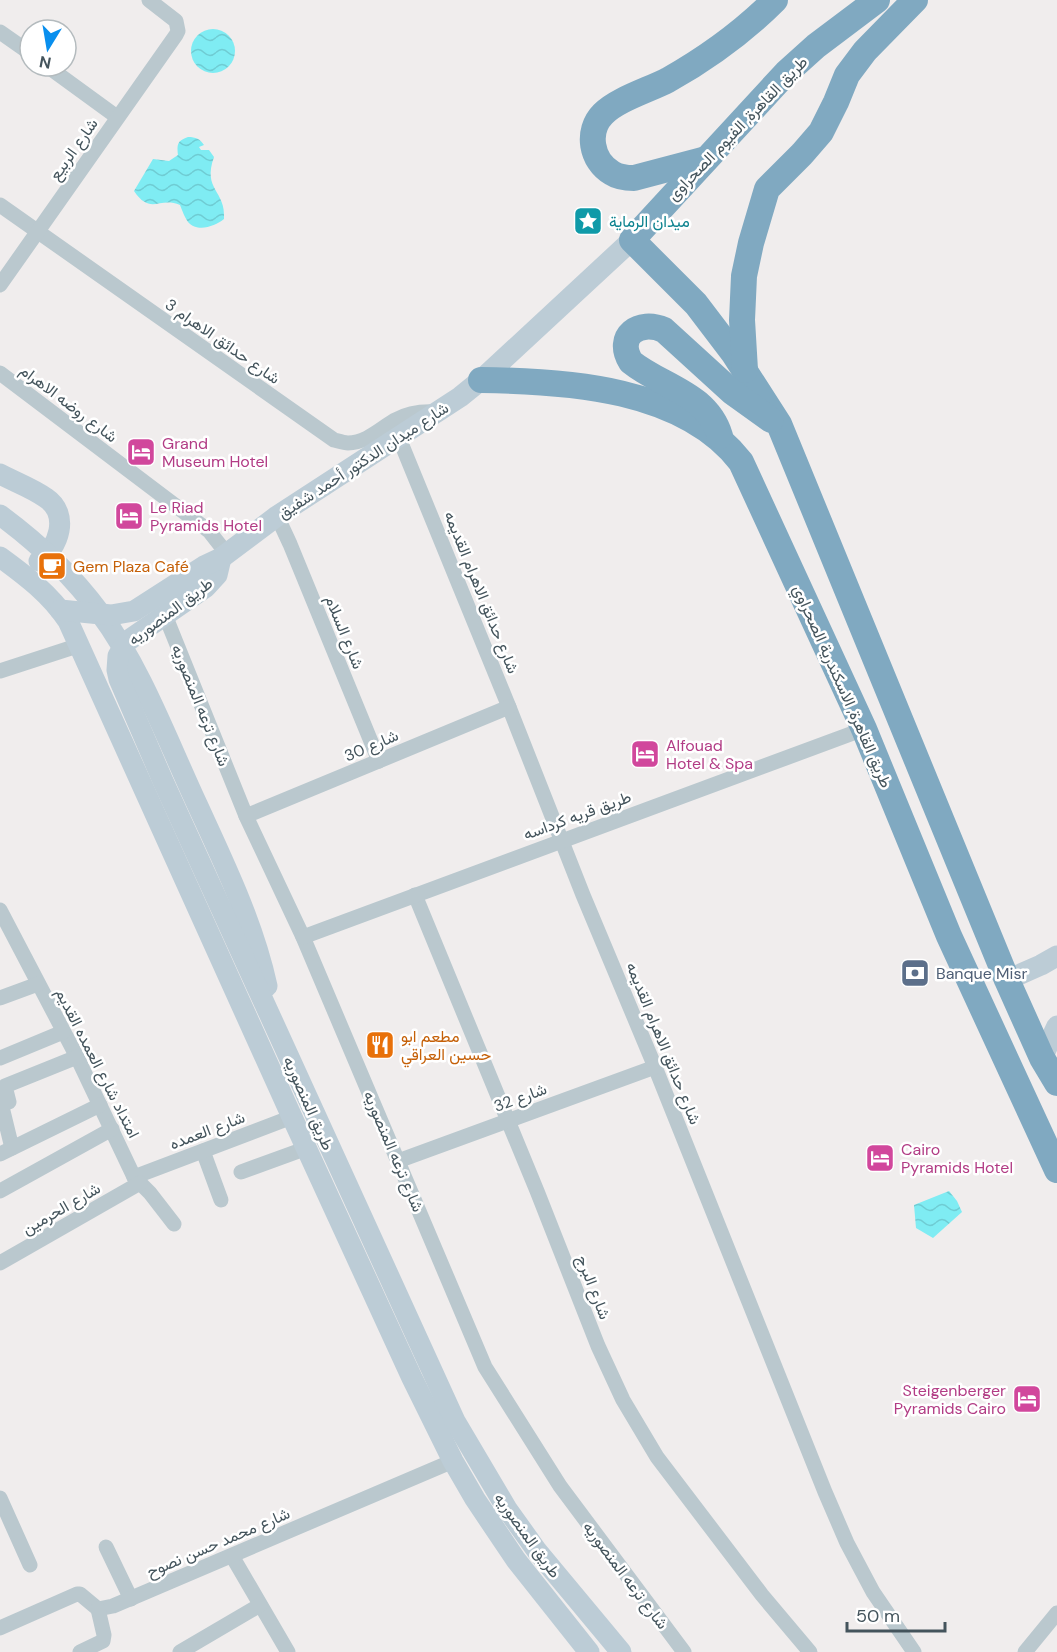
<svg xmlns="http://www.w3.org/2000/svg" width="1057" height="1652" font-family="'DM Sans',Vazirmatn,sans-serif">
<defs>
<pattern id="water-waves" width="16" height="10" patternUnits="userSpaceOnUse" patternTransform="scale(1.5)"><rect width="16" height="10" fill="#7fecf3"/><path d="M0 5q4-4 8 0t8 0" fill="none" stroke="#6fccd3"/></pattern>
</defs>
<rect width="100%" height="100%" fill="#f0eded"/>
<g fill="url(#water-waves)">
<circle cx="213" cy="51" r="22"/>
<path d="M188 137C196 137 200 139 204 145L199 147 201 150H209L214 157C202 190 226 190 224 219 215 226 198 233 188 222 185 218 182 210 180 205 159 196 151 216 134 191L153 159 169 161 178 155C177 144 177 141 188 137Z"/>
<path d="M949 1191 957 1201 962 1212 933 1238 916 1228 914 1205Z"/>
</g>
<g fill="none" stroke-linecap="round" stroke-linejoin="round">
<g stroke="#bac8ce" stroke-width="15">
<path d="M0 32 30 53"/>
<path d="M47 66 117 117"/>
<path d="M0 205 334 440C338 441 344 443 348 443 366 443 380 429 395 420 408 413 421 411 436 412"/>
<path d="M0 285 176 35 178 31 176 21 149 0"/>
<path d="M0 373 209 531 227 554"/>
<path d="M399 438 509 707 583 895 655 1067 825 1492 847 1543 873 1592 914 1652"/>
<path d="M277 516 290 544 379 761"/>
<path d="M165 615 246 816 303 937 485 1367 560 1486 684 1652"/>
<path d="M0 671 80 645"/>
<path d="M246 816 509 707"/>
<path d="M415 895 537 1191 598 1346 623 1400 657 1457 762 1595 810 1652"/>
<path d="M0 910 77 1057 134 1177 150 1193 174 1224"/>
<path d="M303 937 864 729"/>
<path d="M0 998 38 984"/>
<path d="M0 1058 63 1032"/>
<path d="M12 1148 3 1111V1104L9 1102 5 1086 77 1057"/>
<path d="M203 1151 221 1200"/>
<path d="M0 1154 100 1105"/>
<path d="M398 1161 655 1067"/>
<path d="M241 1172 307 1148"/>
<path d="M134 1177 292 1117"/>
<path d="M0 1191 112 1129"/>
<path d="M0 1263 140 1183"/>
<path d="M0 1498 30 1565"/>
<path d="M106 1547 131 1599"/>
<path d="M232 1556 288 1652"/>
<path d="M0 1628 77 1594H80L98 1609 113 1606 453 1461"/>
<path d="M80 1652 103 1641 104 1635 98 1609"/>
<path d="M180 1652 260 1605"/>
<path d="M1025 1652 1057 1613"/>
</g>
<g stroke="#bcccd6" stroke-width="21">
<path d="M0 474C15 482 32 488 46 498 70 514 59 548 39 561"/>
<path d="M0 515C38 543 72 575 100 613 141 668 168 742 197 804 224 863 253 922 267 986"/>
<path d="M0 557C26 576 50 594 68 621L292 1117 412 1378 453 1461 475 1499 516 1560 589 1652"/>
<path d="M221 558 217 575 206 587 126 642 118 656 117 670 119 679 163 781 455 1421 507 1509 537 1551 621 1652"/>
<path d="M60 610 111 615 134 611 204 566 221 558 277 516 460 397 481 380 632 240"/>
<path d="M1007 980 1041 965 1057 956"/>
<path d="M1042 1058 1057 1026"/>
</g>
<g stroke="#80a9c1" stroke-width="26">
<path d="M877 0 816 46 786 73 632 240 696 304 734 354 779 424 1007 980 1042 1058 1057 1083"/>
<path d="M706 159 634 178C626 178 618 177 612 173 591 161 586 131 603 114 618 99 649 90 668 80 707 58 743 32 775 0"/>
<path d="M745 370 742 320 744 276 751 243 767 189 802 154 821 132 836 102 847 75 865 51 915 0"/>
<path d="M481 380C567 381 684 388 741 462L864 729 949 936 1057 1170"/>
<path d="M720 436C707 393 662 387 631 362 615 336 639 319 664 330L732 392 771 420"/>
</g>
</g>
<defs>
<g id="sight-square" transform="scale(1.5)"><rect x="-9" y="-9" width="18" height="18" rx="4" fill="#0f9aa8" stroke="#fff"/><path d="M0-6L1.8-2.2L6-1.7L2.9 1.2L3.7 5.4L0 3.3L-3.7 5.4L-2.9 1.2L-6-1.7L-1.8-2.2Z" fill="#fff"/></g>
<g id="hotel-square" transform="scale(1.5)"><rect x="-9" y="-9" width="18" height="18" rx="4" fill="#d1479c" stroke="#fff"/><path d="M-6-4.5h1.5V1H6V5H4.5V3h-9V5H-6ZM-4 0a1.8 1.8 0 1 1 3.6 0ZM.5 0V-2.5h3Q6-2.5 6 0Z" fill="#fff"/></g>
<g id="cafe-square" transform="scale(1.5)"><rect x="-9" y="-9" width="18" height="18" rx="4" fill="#e8710a" stroke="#fff"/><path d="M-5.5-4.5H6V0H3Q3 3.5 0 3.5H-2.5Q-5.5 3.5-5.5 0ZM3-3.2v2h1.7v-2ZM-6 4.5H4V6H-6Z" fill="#fff"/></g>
<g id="bank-square" transform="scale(1.5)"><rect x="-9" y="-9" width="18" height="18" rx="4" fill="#5c6f8a" stroke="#fff"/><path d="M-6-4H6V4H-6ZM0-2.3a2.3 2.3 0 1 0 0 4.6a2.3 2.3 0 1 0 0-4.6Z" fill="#fff"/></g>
<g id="restaurant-square" transform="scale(1.5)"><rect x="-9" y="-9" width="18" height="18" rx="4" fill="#e8710a" stroke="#fff"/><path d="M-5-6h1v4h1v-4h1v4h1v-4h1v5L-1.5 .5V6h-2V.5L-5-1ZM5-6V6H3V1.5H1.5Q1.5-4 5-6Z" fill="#fff"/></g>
</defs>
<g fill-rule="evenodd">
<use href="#sight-square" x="588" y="221"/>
<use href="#hotel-square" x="141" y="452"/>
<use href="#hotel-square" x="129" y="516"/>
<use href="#cafe-square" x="52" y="566"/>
<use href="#hotel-square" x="645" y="754"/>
<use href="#bank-square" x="915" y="973"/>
<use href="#restaurant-square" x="380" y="1045"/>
<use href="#hotel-square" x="880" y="1158"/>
<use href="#hotel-square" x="1027" y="1399"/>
</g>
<g text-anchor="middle" stroke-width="5" stroke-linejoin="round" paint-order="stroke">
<g font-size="16" fill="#44545c" stroke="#fff">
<text transform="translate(737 128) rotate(-46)" y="6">طريق القاهرة, الفيوم الصحراوى</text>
<text transform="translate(73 149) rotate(-55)" y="6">شارع الربيع</text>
<text transform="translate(223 341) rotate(35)" y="6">شارع حدائق الاهرام 3</text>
<text transform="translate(69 403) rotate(37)" y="6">شارع روضه الاهرام</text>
<text transform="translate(363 460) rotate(-33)" y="6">شارع ميدان الدكتور أحمد شفيق</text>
<text transform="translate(482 592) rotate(68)" y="6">شارع حدائق الاهرام القديمه</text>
<text transform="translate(170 611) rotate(-37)" y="6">طريق المنصوريه</text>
<text transform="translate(345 632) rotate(68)" y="6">شارع السلام</text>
<text transform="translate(843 686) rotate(66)" y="6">طريق القاهرة, الاسكندرية الصحراوي</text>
<text transform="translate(201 705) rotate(68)" y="6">شارع ترعه المنصوريه</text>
<text transform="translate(371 745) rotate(-23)" y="6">شارع 30</text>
<text transform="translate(577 815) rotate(-20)" y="6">طريق قريه كرداسه</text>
<text transform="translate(664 1043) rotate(68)" y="6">شارع حدائق الاهرام القديمه</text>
<text transform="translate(98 1063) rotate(63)" y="6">امتداد شارع العمده القديم</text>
<text transform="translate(520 1097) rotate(-20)" y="6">شارع 32</text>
<text transform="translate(309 1103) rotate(66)" y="6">طريق المنصوريه</text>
<text transform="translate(207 1130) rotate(-21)" y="6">شارع العمده</text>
<text transform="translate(394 1151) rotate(67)" y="6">شارع ترعه المنصوريه</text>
<text transform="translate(61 1208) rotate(-30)" y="6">شارع الحرمين</text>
<text transform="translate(594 1287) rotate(69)" y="6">شارع البرج</text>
<text transform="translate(528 1535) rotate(54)" y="6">طريق المنصوريه</text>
<text transform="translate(218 1542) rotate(-23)" y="6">شارع محمد حسن نصوح</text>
<text transform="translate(626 1575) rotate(53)" y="6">شارع ترعه المنصوريه</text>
</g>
<g font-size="16" fill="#0d838f" stroke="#fff" text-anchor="start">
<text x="609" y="227">ميدان الرماية</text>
</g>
<g font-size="16" fill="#b23c85" stroke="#fff" text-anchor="start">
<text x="162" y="449">Grand<tspan x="162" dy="18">Museum Hotel</tspan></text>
<text x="150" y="513">Le Riad<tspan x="150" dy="18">Pyramids Hotel</tspan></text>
<text x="666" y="751">Alfouad<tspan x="666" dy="18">Hotel &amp; Spa</tspan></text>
<text x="901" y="1155">Cairo<tspan x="901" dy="18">Pyramids Hotel</tspan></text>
<text x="1006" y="1396" text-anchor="end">Steigenberger<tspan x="1006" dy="18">Pyramids Cairo</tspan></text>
</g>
<g font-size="16" fill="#c56008" stroke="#fff" text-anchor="start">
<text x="73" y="572">Gem Plaza Café</text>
<text x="401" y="1042">مطعم ابو<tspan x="401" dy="18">حسين العراقي</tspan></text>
</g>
<g font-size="16" fill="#4e5e75" stroke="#fff" text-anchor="start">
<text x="936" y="979">Banque Misr</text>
</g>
</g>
<g transform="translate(48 48) rotate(191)"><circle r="28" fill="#ffffff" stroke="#b4bbbe" stroke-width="1.5"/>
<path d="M0-4.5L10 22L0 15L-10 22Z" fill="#098fee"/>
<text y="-9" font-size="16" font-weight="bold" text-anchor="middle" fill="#44545c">N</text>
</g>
<path d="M847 1622v9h98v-9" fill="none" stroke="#44545c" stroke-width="3"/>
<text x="856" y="1622" font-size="18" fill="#44545c" stroke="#ffffff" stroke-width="4.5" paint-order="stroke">50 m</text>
</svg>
